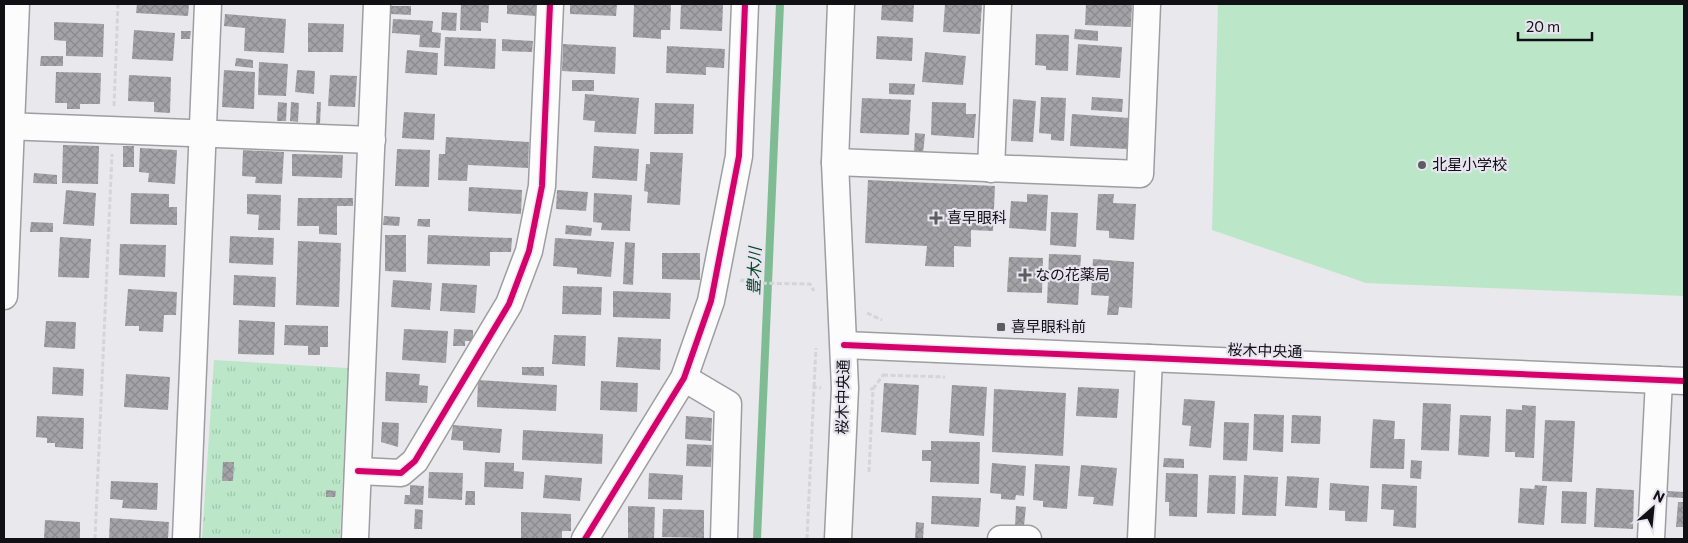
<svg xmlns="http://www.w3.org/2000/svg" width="1688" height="543" font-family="Commissioner,'Noto Sans JP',sans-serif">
<defs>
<pattern id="grass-tufts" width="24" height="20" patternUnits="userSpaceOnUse" patternTransform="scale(1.25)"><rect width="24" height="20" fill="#bbe7c8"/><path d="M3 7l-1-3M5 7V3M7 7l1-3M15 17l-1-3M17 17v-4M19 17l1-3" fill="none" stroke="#a0c5ab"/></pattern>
<pattern id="building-cross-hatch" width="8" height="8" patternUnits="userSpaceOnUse" patternTransform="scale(1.25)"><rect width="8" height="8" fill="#a3a2a6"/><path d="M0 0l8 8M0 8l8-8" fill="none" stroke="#8b8a8e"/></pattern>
</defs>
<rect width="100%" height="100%" fill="#e9e8ed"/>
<path fill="url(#grass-tufts)" d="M214 360 348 368 340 539H202Z"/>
<path fill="#bbe7c8" d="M1218 4H1684V296L1366 283 1212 230Z"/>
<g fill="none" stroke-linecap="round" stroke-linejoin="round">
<path stroke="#80bc93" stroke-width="8" d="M757 539 780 4"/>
</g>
<g fill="url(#building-cross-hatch)">
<path d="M137 4H189L188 16 136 13Z"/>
<path d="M461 4H489L488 23 481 22V31L460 30Z"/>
<path d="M507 4H537L536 16 507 14Z"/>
<path d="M570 4H617L616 16 570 14Z"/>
<path d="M634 4H671L670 30H661V39L633 37Z"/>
<path d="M681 4H723L722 31 680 29Z"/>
<path d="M882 4H914L913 22 881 20Z"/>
<path d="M945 4H982L980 34 943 32Z"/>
<path d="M1086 4H1132L1131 27 1085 25Z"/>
<path d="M391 6H411V15L391 14Z"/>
<path d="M442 12 457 13 456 31 441 30Z"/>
<path d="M225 14 286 19 284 53 244 51 245 28 224 26Z"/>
<path d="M393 19 433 21 432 32 441 33 440 48 419 47 420 35 392 33Z"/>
<path d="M54 22 104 24 103 57 66 56V41L54 40Z"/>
<path d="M308 23 344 24 343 52H308Z"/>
<path d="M1075 29 1098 31V41L1074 39Z"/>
<path d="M134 30 175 33 173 61 132 59Z"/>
<path d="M181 31H191L190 39H181Z"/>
<path d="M1036 34 1069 35 1068 71 1046 70V66L1035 65Z"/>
<path d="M877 36 913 38 912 61 876 59Z"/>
<path d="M445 37 496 39 495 69 444 66Z"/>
<path d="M502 39 533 41 532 52 502 51Z"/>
<path d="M563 44 616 47 615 74 562 71Z"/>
<path d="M1078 44 1122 47 1120 78 1076 75Z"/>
<path d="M667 46 725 49 724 68 706 67V75L666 73Z"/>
<path d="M407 50 438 53 437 75 405 73Z"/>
<path d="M925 52 966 56 963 85 922 82Z"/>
<path d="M41 56H63V66H40Z"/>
<path d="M236 58 253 60V68L235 66Z"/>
<path d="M259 62 288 64 286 96 258 95Z"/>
<path d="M224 70 255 72 254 109 222 107Z"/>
<path d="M297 70 315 71 314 94 295 92Z"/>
<path d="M56 72 101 73 100 104H80V109H67V103H55Z"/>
<path d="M129 75 171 77 170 113 154 112V102L128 101Z"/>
<path d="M330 75 357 76 355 107 328 106Z"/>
<rect x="572" y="80" width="22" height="11"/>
<path d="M889 83 915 84 914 95 889 94Z"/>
<path d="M585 94 639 98 636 134 594 132 595 121 583 120Z"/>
<path d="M1041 97 1066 98 1064 141 1051 140V134L1039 133Z"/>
<path d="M1092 97 1123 99 1122 112 1091 110Z"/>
<path d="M862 98 911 100 909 135 860 133Z"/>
<path d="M1013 99 1036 101 1033 142 1011 141Z"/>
<path d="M278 102 287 103 286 121H277Z"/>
<path d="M291 102 299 103 298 122 290 121Z"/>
<path d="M317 102H321L320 124H316Z"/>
<path d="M932 102 966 103V114H976L974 138 931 135Z"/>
<path d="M655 103 694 104 693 134H654Z"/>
<path d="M404 112 435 114 434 140 402 138Z"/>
<path d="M1072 114 1129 118 1127 149 1070 146Z"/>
<path d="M915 133 925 134 923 154 914 153Z"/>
<path d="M446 137 529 142 528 168 468 165 467 181 438 180 439 154H445Z"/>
<path d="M63 145 99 146 98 184 62 183Z"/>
<rect x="123" y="146" width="11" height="21"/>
<path d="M594 146 639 149 637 181 592 178Z"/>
<path d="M140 148 177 150 175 184 148 182 149 173 139 172Z"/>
<path d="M397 149 430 150 429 187 395 186Z"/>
<path d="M243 150 284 152 282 184 255 183 256 177 242 176Z"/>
<path d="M650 152 683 153 680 205 647 203 648 192 644 191 646 164H650Z"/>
<path d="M292 154 343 155 342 178 292 176Z"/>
<path d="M34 173 57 175V184L33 183Z"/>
<path d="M868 180 995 186 993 231 971 230V247L954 246V267L925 266 927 246 865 243Z"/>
<path d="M469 187 522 190 521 214 468 211Z"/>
<path d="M66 190 96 193 94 226 63 224Z"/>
<path d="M557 190 588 192 586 211 556 209Z"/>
<path d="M131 193 169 194V207H177V225L130 224Z"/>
<path d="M594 193 632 195 630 231 601 230 602 223 593 222Z"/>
<path d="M247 194 281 195 280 230H258L259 215 247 214Z"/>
<path d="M1027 194 1048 195 1046 231 1009 228 1011 201 1027 202Z"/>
<path d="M1098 194H1114L1113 203 1136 204 1134 240 1109 238V231L1096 230Z"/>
<path d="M298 198H353V206H337V235L319 234V226H297Z"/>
<path d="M1051 212 1078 213 1076 247 1050 245Z"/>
<path d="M384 216 400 217 399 226 383 225Z"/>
<path d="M418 219H430V227L417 226Z"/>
<path d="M31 222 53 223V232H30Z"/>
<path d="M566 225 592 228 591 236 565 234Z"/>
<path d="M385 235H406V272L385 271Z"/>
<path d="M428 235 512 238 511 252H490V266L427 264Z"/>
<path d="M230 236 274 238 273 265 229 263Z"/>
<path d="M60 237 91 239 89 278 58 277Z"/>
<path d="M555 238 614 242 611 277 577 274V268L553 266Z"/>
<path d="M298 241 341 243 339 307 296 305Z"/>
<path d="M625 242 635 243 633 285 623 284Z"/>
<path d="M120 244 166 245 165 277 119 275Z"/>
<path d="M662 253H700V280L662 279Z"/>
<path d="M1049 254 1081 255 1078 305 1047 303Z"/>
<path d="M1009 257 1043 258 1042 293 1007 292Z"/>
<path d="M1093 259 1134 262 1132 308 1119 307 1118 315H1107L1109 296 1091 295Z"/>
<path d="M234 275 276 277 275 307 233 305Z"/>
<path d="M393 280 432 283 430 310 391 307Z"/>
<path d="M442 283 477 285 475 313 440 311Z"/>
<path d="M563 286 602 287 601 315 562 314Z"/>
<path d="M128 289 177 292 176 315H164L163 332 139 331V326H125Z"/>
<path d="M613 291 671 293 670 319 613 317Z"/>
<path d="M239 320 275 322 274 355 238 354Z"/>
<path d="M46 321 76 322 75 349 44 347Z"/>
<path d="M285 325 328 326V347H320V355H308V346L284 345Z"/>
<path d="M404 329 448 331 446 363 402 360Z"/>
<path d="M454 329 473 330V341H465V346H453Z"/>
<path d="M554 335 586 336 585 366 552 364Z"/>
<path d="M618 337 661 339 660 370 616 367Z"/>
<path d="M53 367 84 369 83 396 52 394Z"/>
<path d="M522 367H544V376L522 375Z"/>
<path d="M386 372 420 374 419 385 428 386 427 403 385 401Z"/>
<path d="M126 374 170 377 168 410 124 407Z"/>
<path d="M478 380 557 385 556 411 477 407Z"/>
<path d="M601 381 638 383 637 412 600 410Z"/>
<path d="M884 383 919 385 916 435 881 432Z"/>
<path d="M952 385 987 387 984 436 949 433Z"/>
<path d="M1078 387 1119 389 1117 418 1076 416Z"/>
<path d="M994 389 1066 393 1063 456 992 452Z"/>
<path d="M1184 399 1215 401 1211 448 1189 446 1191 426 1182 425Z"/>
<path d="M1423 403 1451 404 1449 451 1421 450Z"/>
<path d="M1522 405 1536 406 1534 458 1515 457V452H1505L1506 409 1522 410Z"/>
<path d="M1254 414 1284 415 1283 452 1253 450Z"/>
<path d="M1292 415 1321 416 1320 444 1291 443Z"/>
<path d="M1460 415 1491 416 1489 457 1458 455Z"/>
<path d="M37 416 84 418 83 449 55 447V443H47V438L36 437Z"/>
<path d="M686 416 712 418 711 441 685 439Z"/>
<path d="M1373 419 1395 421 1394 439H1405L1404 469 1370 468Z"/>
<path d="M1545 420 1575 421 1572 482 1542 481Z"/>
<path d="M382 422 399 423 398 447 381 442Z"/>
<path d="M1224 422 1249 423 1247 461 1223 460Z"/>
<path d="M453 425 502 429 500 453 463 450V441L451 440Z"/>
<path d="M523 430 603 434 602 464 522 460Z"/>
<path d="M931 441 980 442 979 484 930 482 931 461H922V450H931Z"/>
<path d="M687 444 712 445 711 467 686 466Z"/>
<path d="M1164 458 1184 459V468L1163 467Z"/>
<path d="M1411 460 1422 461 1421 479 1410 478Z"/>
<path d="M223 462H234L233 481H222Z"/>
<path d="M485 462 514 463V471L524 472 523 489 484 487Z"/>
<path d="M992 463 1026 466 1024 496 1016 495 1015 500 1001 499V494L990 493Z"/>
<path d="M1035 464 1070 466 1067 509 1043 507V501L1033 500Z"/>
<path d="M1081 465 1117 468 1113 506 1093 504 1094 497 1078 496Z"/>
<path d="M429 472 463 473 462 500 428 498Z"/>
<path d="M649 473 683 475 682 500 648 499Z"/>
<path d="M1166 473 1198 474 1197 517 1169 516V502H1165Z"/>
<path d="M545 475 582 478 580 501 543 498Z"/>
<path d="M1209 475 1236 476 1235 514 1207 513Z"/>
<path d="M1244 475 1278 477 1276 516 1242 515Z"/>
<path d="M1287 476 1319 478 1317 508 1285 506Z"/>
<path d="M111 481 158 483 157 510 122 508 123 500 110 499Z"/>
<path d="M1330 483 1369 486 1367 522 1345 521V511L1329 510Z"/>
<path d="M1382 484 1417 486 1416 528 1393 526 1394 510 1381 509Z"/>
<path d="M410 485 424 486 423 505 404 504 405 495H410Z"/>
<path d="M1535 485 1547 486 1544 525 1518 523 1520 488 1534 489Z"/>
<path d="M1596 488 1634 490 1633 529 1594 527Z"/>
<path d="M326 490 336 491 335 497H326Z"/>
<path d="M466 491H475V505H465Z"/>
<path d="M1562 491 1587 492 1586 524 1561 523Z"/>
<path d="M1667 491 1684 492V498L1667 497Z"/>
<path d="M932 496 981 498 979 527 931 524Z"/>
<path d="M1678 502H1684V527H1676Z"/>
<path d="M628 506 655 507 654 539H628Z"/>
<path d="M1016 506 1026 507 1024 526H1015Z"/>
<path d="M415 509 423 510 422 529H414Z"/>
<path d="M663 509 704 510V538L662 537Z"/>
<path d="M521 512 571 514V531H562V539H521Z"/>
<path d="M110 518 169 522 168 539H109Z"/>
<path d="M45 520 80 522V539H44Z"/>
<path d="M916 522 924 523 923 539H915Z"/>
</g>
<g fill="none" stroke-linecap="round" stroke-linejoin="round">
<g stroke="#9e9da1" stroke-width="29">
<g id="minor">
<path d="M4 126 372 140"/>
<path d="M835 162 1140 174 1147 4"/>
<path d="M991 169 998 4"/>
<path d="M4 296 16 4"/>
<path d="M844 345 1684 381"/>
<path d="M684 378 728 404 724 539"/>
<path d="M358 471 401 473 415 461 509 304 529 251 542 186 550 4"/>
<path d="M186 539 208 4"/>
<path d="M355 539 377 4"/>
<path d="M585 539 684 378 711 301 739 156 745 4"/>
<path d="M838 539 845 388 835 162 841 4"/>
<path d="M1001 539H1028"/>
<path d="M1141 539 1149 358"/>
<path d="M1651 539 1659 380"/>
</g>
</g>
<g stroke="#d5d5d7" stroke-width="3" stroke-dasharray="5 2.5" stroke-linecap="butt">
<path d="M114 106 118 4"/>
<path d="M741 282 742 280 753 283 810 284 814 291"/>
<path d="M867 313 882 320"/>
<path d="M883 375 945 377"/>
<path d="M814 387 816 348"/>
<path d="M873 389 884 374"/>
<path d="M869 472 873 389H870"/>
<path d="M95 539 112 154"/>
<path d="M807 539 814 387 821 388"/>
</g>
<use href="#minor" stroke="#fcfcfc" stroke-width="26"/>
<g stroke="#e8e5f0" stroke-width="9">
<g id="cycleway">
<path d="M844 345 1684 381"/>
<path d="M358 471 401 473 415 461 509 304 529 251 542 186 550 4"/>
<path d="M585 539 684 378 711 301 739 156 745 4"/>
</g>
</g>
<use href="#cycleway" stroke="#d6006c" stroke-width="6"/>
</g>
<g fill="#5d5c60" stroke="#e8e5f0" stroke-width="2">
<circle cx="1422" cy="165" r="5"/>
<path d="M933.5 210.5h5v5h5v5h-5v5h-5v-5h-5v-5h5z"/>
<path d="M1022.5 267.5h5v5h5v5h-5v5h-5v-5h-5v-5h5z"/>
<rect x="996" y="322" width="10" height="10" rx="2.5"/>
</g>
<g text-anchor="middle" stroke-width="4.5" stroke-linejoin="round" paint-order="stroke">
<g font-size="15" fill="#111014" stroke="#e8e5f0" text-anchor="start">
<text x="1432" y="170">北星小学校</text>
<text x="947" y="223">喜早眼科</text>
<text x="1035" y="280">なの花薬局</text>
<text x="1011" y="332">喜早眼科前</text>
</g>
<g font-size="15" fill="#111014" stroke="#e8e5f0">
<text transform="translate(1265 351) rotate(2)" y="5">桜木中央通</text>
<text transform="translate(843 397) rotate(-89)" y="5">桜木中央通</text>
</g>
<g font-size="16" font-style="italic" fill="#014620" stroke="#e8e5f0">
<text transform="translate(754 271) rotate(-88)" y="6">豊木川</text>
</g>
</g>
<rect width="1688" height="543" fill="none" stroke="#111014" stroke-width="10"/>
<g transform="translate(1653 508) rotate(27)" stroke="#e8e5f0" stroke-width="4" paint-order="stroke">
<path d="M0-4L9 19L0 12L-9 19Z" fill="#111014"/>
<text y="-8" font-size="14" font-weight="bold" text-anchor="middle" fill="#111014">N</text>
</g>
<path d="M1518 32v8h74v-8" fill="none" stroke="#111014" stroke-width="2.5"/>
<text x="1526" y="32" font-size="15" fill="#111014" stroke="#e8e5f0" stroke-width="4" paint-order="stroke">20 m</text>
</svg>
